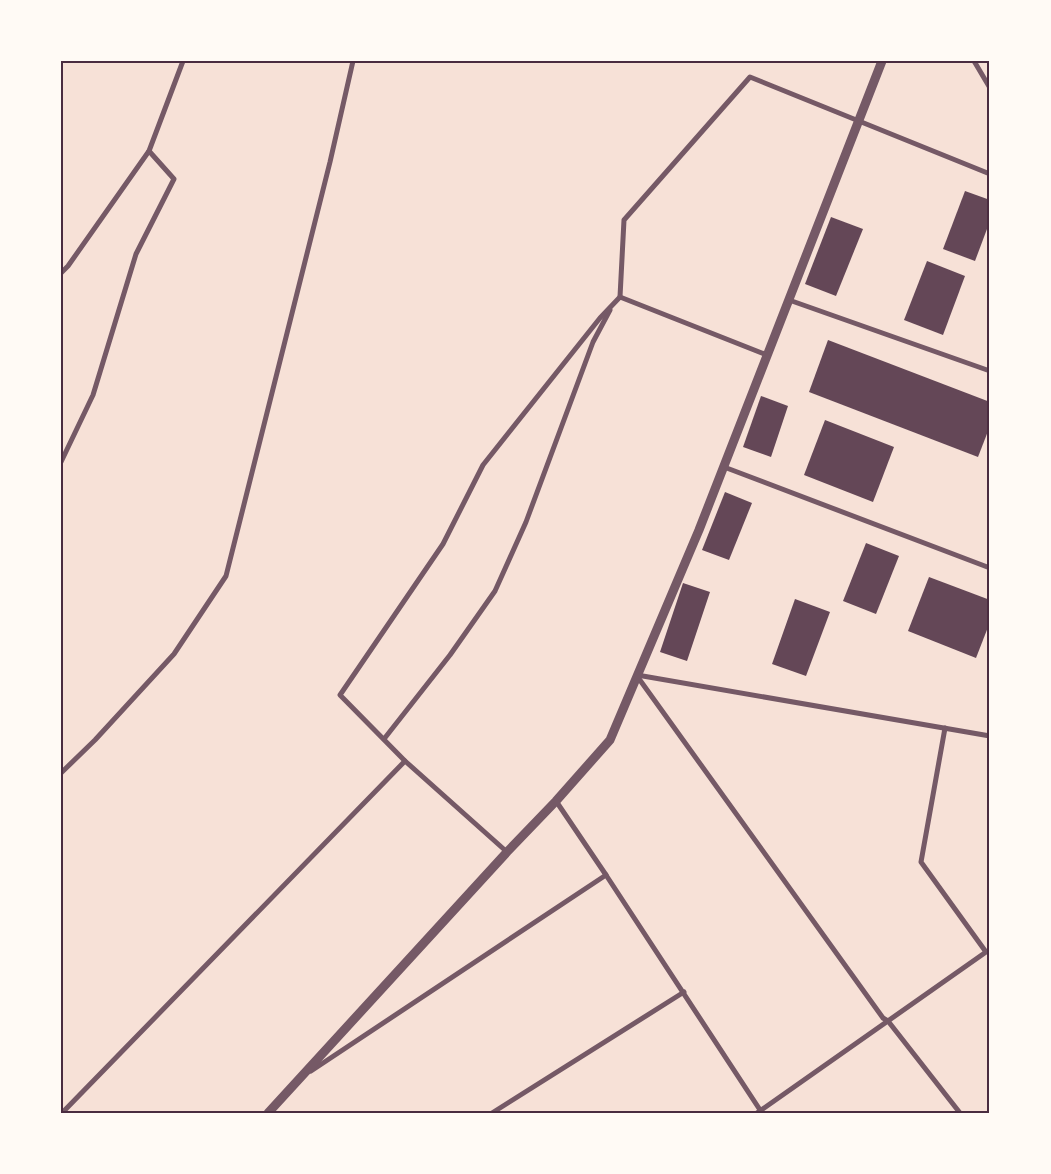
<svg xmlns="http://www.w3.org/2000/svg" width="1051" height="1174" font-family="'DejaVu Sans',sans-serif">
<rect width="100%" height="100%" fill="#f7e1d7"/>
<g fill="#644757">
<path d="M965 191 990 200V221L975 261 943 249Z"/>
<path d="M831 217 863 229 836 296 805 284Z"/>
<path d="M927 261 965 276 943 335 904 320Z"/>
<path d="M828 340 990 402V426L978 457 809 392Z"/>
<path d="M761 396 788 406 771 457 743 447Z"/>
<path d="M825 420 894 447 873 502 804 475Z"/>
<path d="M725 492 752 503 729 560 702 550Z"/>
<path d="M866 543 899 556 876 614 843 601Z"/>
<path d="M929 577 990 600V622L976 658 908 631Z"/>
<path d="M683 583 710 592 687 661 660 652Z"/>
<path d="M795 599 830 612 806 676 772 664Z"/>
</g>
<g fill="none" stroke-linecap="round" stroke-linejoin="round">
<g stroke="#755966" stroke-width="5">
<path d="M974 61 990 88"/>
<path d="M61 273 68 266 149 151 183 61"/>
<path d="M620 297 624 220 750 77 990 174"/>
<path d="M789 300 990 371"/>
<path d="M61 462 93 395 136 254 174 179 149 151"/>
<path d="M724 467 990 568"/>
<path d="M637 675 990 736"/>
<path d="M637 676 883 1018 888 1021 960 1113"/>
<path d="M384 739 450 655 495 591 526 522 593 342 610 310"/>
<path d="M405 761 340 695 443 544 483 465 600 318 620 297 767 355"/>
<path d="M61 773 95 740 174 654 226 576 330 162 353 61"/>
<path d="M556 801 606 875"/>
<path d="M311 1071 606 875 762 1113"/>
<path d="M62 1113 405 761 507 852"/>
<path d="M492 1113 684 992"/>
<path d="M757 1113 986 952 921 862 945 728"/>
</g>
<path stroke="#755966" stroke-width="9" d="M268 1113 507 852 556 801 610 740 699 530 882 61"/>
</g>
<rect width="1051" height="1174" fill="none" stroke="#fffaf5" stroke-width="125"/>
<rect x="62" y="62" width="926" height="1050" fill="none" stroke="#4a2c40" stroke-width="2"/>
</svg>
